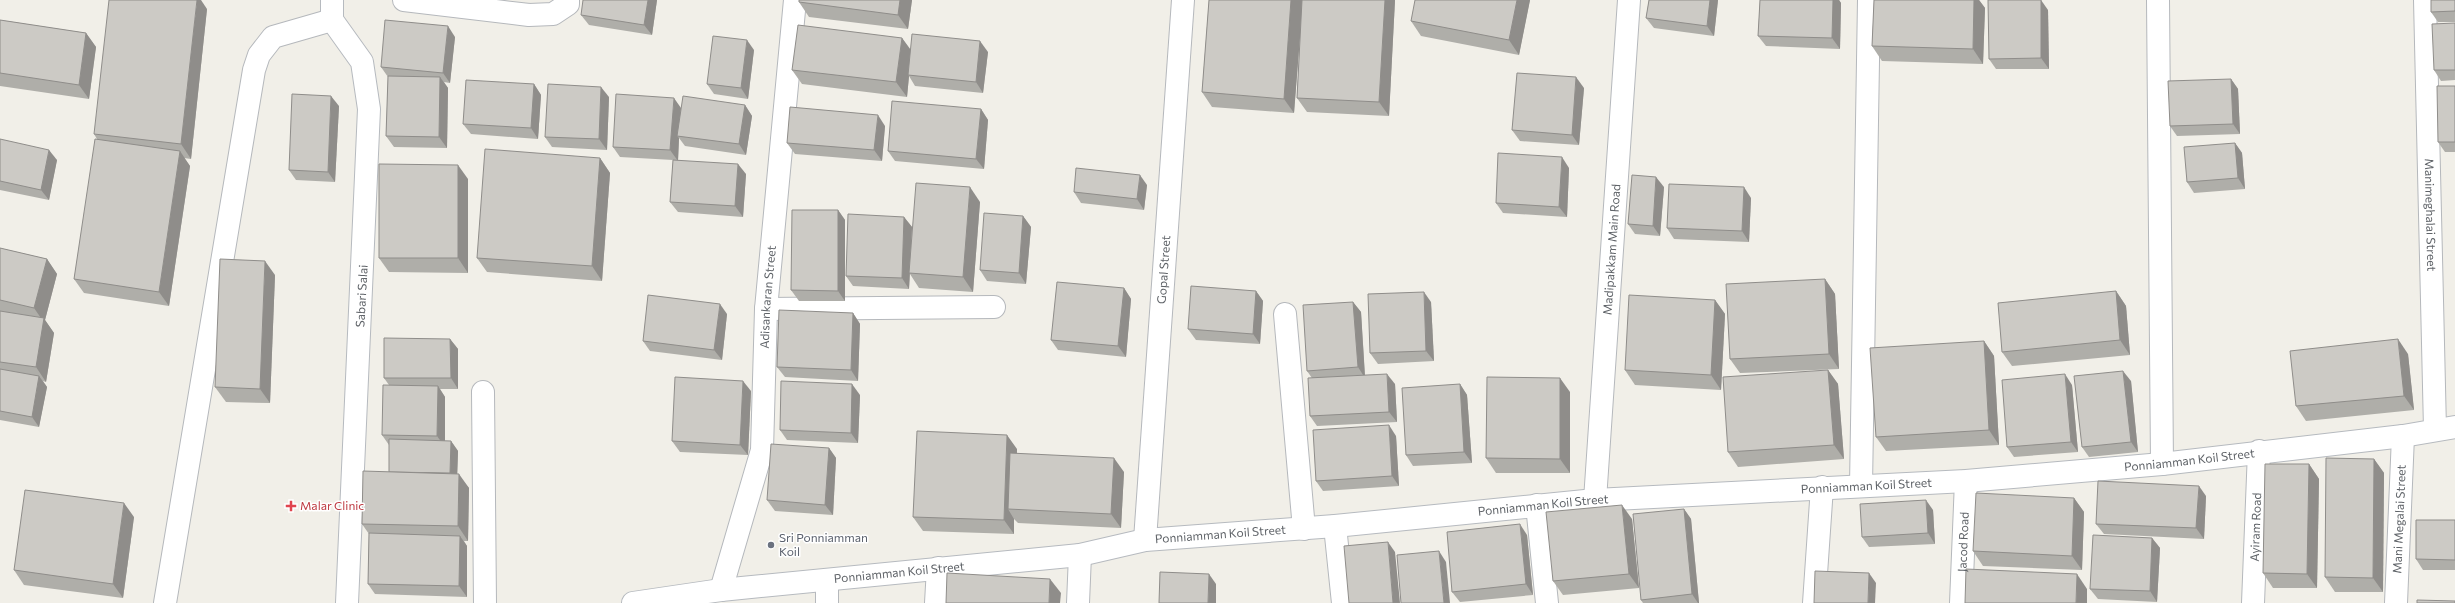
<svg xmlns="http://www.w3.org/2000/svg" width="2455" height="603" font-family="Commissioner,sans-serif">
<rect width="100%" height="100%" fill="#f1efe8"/>
<g fill="none" stroke-linecap="round" stroke-linejoin="round">
<g stroke="#b5b8bc" stroke-width="24">
<g id="street">
<path d="M404 0 529 15 553 14 568 4V0"/>
<path d="M2158 0 2162 464"/>
<path id="s1" d="M2425 0 2435 429"/>
<path d="M766 309 994 307"/>
<path d="M1285 314 1304 529"/>
<path d="M483 392 485 603"/>
<path d="M1861 486 1869 0"/>
<path id="s2" d="M1595 500 1629 0"/>
<path d="M1537 505 1547 603"/>
<path d="M1335 526 1343 603"/>
<path id="s3" d="M1145 540 1183 0"/>
<path d="M827 581V603"/>
<path id="s4" d="M721 590 762 450 766 309 795 0"/>
<path d="M165 603 254 70 259 55 273 37 332 20"/>
<path d="M936 603 938 568"/>
<path d="M1078 603 1080 555"/>
<path d="M1814 603 1822 487"/>
<path id="s5" d="M1961 603 1966 481"/>
<path id="s6" d="M2253 603 2259 451"/>
<path id="s7" d="M2396 603 2403 436"/>
</g>
</g>
<g stroke="#b6babf" stroke-width="24">
<g id="secondary">
<path d="M332 0V20L362 62 369 109 347 603"/>
<path id="s8" d="M633 603 721 590 1080 555 1145 540 1335 526 1595 500 1966 481 2162 464 2403 436 2455 427"/>
</g>
</g>
<use href="#street" stroke="#fff" stroke-width="22"/>
<use href="#secondary" stroke="#fff" stroke-width="22"/>
</g>
<g fill="#afaea9">
<path d="M657 0 652 35 589 25 581 15Z"/>
<path d="M912 0 908 29 809 17 799 2Z"/>
<path d="M1209 0H1395L1389 116 1307 112 1297 98 1301 20 1294 113 1212 107 1202 92Z"/>
<path d="M1530 0 1519 55 1421 36 1411 21Z"/>
<path d="M1649 0H1718L1714 36 1654 28 1646 18Z"/>
<path d="M1760 0H1839L1841 3 1840 49 1766 46 1758 36Z"/>
<path d="M1874 0H1979L1985 8 1983 64 1882 61 1872 46Z"/>
<path d="M2455 0V22H2438L2431 12Z"/>
<path d="M207 9 191 159 184 158 190 166 169 306 84 293 74 279 97 139 94 134Z"/>
<path d="M2048 10 2049 69H1996L1989 59Z"/>
<path d="M0 20 86 33 96 47 89 99 0 86Z"/>
<path d="M2455 23V80L2441 81 2434 70Z"/>
<path d="M455 37 450 83 444 82 448 88 447 148 394 147 386 136 388 77 381 67Z"/>
<path d="M902 38 911 50 988 52 983 93 915 86 909 76 907 97 802 84 792 70Z"/>
<path d="M754 50 748 99 714 94 707 84Z"/>
<path d="M2231 79 2238 89 2240 134 2177 136 2170 126Z"/>
<path d="M534 84 541 95 538 139 471 134 463 124Z"/>
<path d="M2455 86V152H2445L2438 142Z"/>
<path d="M1584 88 1579 145 1520 141 1512 130Z"/>
<path d="M609 97 607 150 552 147 545 137Z"/>
<path d="M745 105 752 116 746 155 685 146 679 138 678 160 746 174 743 217 678 212 670 202 673 160 620 157 613 147 681 108V113Z"/>
<path d="M339 106 335 182 296 180 289 170Z"/>
<path d="M981 109 988 120 984 169 895 161 888 151Z"/>
<path d="M885 126 882 161 795 154 787 143Z"/>
<path d="M0 139 57 160 49 200 0 190Z"/>
<path d="M2235 143 2242 153 2245 189 2194 193 2187 182Z"/>
<path d="M600 158 610 173 602 281 487 272 477 258Z"/>
<path d="M1569 168 1567 217 1503 213 1496 203Z"/>
<path d="M468 179V273L389 272 379 258Z"/>
<path d="M1147 185 1144 210 1081 203 1074 192Z"/>
<path d="M1664 187 1660 236 1635 234 1628 224Z"/>
<path d="M1751 198 1749 242 1674 239 1667 228Z"/>
<path d="M980 202 973 292 919 288 910 274 909 289 853 286 846 276 904 217 912 227 911 253Z"/>
<path d="M838 210 845 220V301H799L791 290Z"/>
<path d="M1023 216 1031 227 1026 284 987 281 980 270Z"/>
<path d="M0 248 47 259 57 274 45 320 54 333 46 382 43 381 47 387 39 427 0 420Z"/>
<path d="M275 275 270 403 226 402 215 387Z"/>
<path d="M1825 279 1835 294 1839 369 1740 373 1730 359Z"/>
<path d="M1124 288 1131 299 1126 357 1058 350 1051 340Z"/>
<path d="M1256 291 1263 301 1260 344 1196 340 1188 329Z"/>
<path d="M2116 291 2126 306 2130 355 2012 366 2002 352Z"/>
<path d="M1715 300 1725 314 1721 390 1635 385 1625 370Z"/>
<path d="M1353 302 1361 312 1365 375 1395 384 1397 422 1317 426 1310 416 1312 378 1307 371Z"/>
<path d="M1431 302 1434 361 1378 364 1370 353Z"/>
<path d="M853 313 860 324 858 381 785 377 777 367Z"/>
<path d="M727 314 722 360 650 351 643 341Z"/>
<path d="M450 339 458 349V389H440L445 397V441H451L458 451 457 474 469 488 468 541H464L467 546V597L375 594 368 584 369 534 362 524 389 472V445L382 435 389 385 384 378Z"/>
<path d="M1984 341 1994 356 1999 445 1886 451 1876 437Z"/>
<path d="M2408 354 2414 410 2306 421 2296 406Z"/>
<path d="M1828 370 1838 384 1844 459 1738 467 1728 452Z"/>
<path d="M2131 381 2138 452 2089 457 2082 447Z"/>
<path d="M1460 384 1467 395 1472 463 1413 466 1406 455Z"/>
<path d="M2072 385 2078 452 2014 457 2007 447Z"/>
<path d="M751 391 748 455 680 452 672 441Z"/>
<path d="M1570 392V473H1496L1486 458Z"/>
<path d="M860 395 858 443 787 440 780 430Z"/>
<path d="M1396 436 1399 486 1323 491 1316 481Z"/>
<path d="M829 448 836 458 833 515 775 511 767 500Z"/>
<path d="M1017 449V453L1124 472 1121 528 1018 523 1014 519V534L923 531 913 517Z"/>
<path d="M2374 459 2384 473 2383 592H2335L2325 577Z"/>
<path d="M2309 464 2319 479 2317 588H2273L2263 573Z"/>
<path d="M2206 496 2204 539 2104 534 2096 524Z"/>
<path d="M2074 498 2084 512 2082 570 1983 566 1973 551Z"/>
<path d="M1684 509 1691 519 1699 603H1643L1641 600Z"/>
<path d="M1933 510 1935 544 1869 547 1862 537Z"/>
<path d="M134 517 123 598 24 585 14 570Z"/>
<path d="M1632 519 1639 588 1563 595 1553 581Z"/>
<path d="M2455 520V570H2423L2416 559Z"/>
<path d="M1527 535 1533 595 1460 602 1452 592Z"/>
<path d="M2152 538 2160 548 2157 602 2098 599 2090 589Z"/>
</g>
<g fill="#8f8d8a">
<path d="M197 0H201L207 9 191 159 181 144Z"/>
<path d="M648 0H657L652 35 644 25Z"/>
<path d="M900 0H912L908 29 898 15Z"/>
<path d="M1291 0H1303L1294 113 1284 99Z"/>
<path d="M1385 0H1395L1389 116 1379 102Z"/>
<path d="M1517 0H1530L1519 55 1509 40Z"/>
<path d="M1710 0H1718L1714 36 1707 26Z"/>
<path d="M1833 0H1839L1841 3 1840 49 1832 38Z"/>
<path d="M1974 0H1979L1985 8 1983 64 1973 49Z"/>
<path d="M2041 0 2048 10 2049 69 2041 58Z"/>
<path d="M448 26 455 37 450 83 443 73Z"/>
<path d="M86 33 96 47 89 99 79 85Z"/>
<path d="M902 38 912 52 908 75 909 76 907 97 896 82Z"/>
<path d="M747 40 754 50 748 99 741 88Z"/>
<path d="M980 41 988 52 983 93 976 82Z"/>
<path d="M440 77 448 88 447 148 439 137Z"/>
<path d="M1576 77 1584 88 1579 145 1572 135Z"/>
<path d="M2231 79 2238 89 2240 134 2233 124Z"/>
<path d="M534 84 541 95 538 139 531 128Z"/>
<path d="M601 87 609 97 607 150 599 139Z"/>
<path d="M331 96 339 106 335 182 328 172Z"/>
<path d="M674 98 681 108 679 136H677L679 138 678 161 670 150Z"/>
<path d="M745 105 752 116 746 155 739 144Z"/>
<path d="M981 109 988 120 984 169 976 159Z"/>
<path d="M878 115 885 126 882 161 874 150Z"/>
<path d="M2235 143 2242 153 2245 189 2238 178Z"/>
<path d="M49 150 57 160 49 200 41 190Z"/>
<path d="M180 151 190 166 169 306 159 292Z"/>
<path d="M1562 157 1569 168 1567 217 1559 207Z"/>
<path d="M600 158 610 173 602 281 592 266Z"/>
<path d="M738 164 746 174 743 217 735 206Z"/>
<path d="M458 165 468 179V273L458 258Z"/>
<path d="M1140 175 1147 185 1144 210 1137 199Z"/>
<path d="M1656 177 1664 187 1660 236 1653 226Z"/>
<path d="M970 187 980 202 973 292 963 277Z"/>
<path d="M1744 187 1751 198 1749 242 1742 231Z"/>
<path d="M838 210 845 220V301L838 291Z"/>
<path d="M1023 216 1031 227 1026 284 1019 273Z"/>
<path d="M904 217 912 227 909 289 902 278Z"/>
<path d="M47 259 57 274 45 320 54 333 46 382 36 367 43 321 34 308Z"/>
<path d="M265 261 275 275 270 403 260 389Z"/>
<path d="M1825 279 1835 294 1839 369 1829 354Z"/>
<path d="M1124 288 1131 299 1126 357 1118 346Z"/>
<path d="M1256 291 1263 301 1260 344 1253 334Z"/>
<path d="M2116 291 2126 306 2130 355 2120 340Z"/>
<path d="M1424 292 1431 302 1434 361 1426 351Z"/>
<path d="M1715 300 1725 314 1721 390 1711 375Z"/>
<path d="M1353 302 1361 312 1365 378 1358 367Z"/>
<path d="M720 304 727 314 722 360 714 350Z"/>
<path d="M853 313 860 324 858 381 851 370Z"/>
<path d="M450 339 458 349V389L451 378Z"/>
<path d="M2398 339 2408 354 2414 410 2404 396Z"/>
<path d="M1984 341 1994 356 1999 445 1989 430Z"/>
<path d="M1828 370 1838 384 1844 459 1834 445Z"/>
<path d="M2123 371 2131 381 2138 452 2131 442Z"/>
<path d="M1387 374 1395 384 1397 422 1389 412Z"/>
<path d="M2065 374 2072 385 2078 452 2071 442Z"/>
<path d="M39 376 47 387 39 427 32 417Z"/>
<path d="M1560 378 1570 392V473L1560 459Z"/>
<path d="M743 381 751 391 748 455 740 445Z"/>
<path d="M852 384 860 395 858 443 851 433Z"/>
<path d="M1460 384 1467 395 1472 463 1464 452Z"/>
<path d="M438 386 445 397V447L437 436Z"/>
<path d="M1389 425 1396 436 1399 486 1392 476Z"/>
<path d="M1007 435 1017 449 1015 509H1008L1014 519V534L1004 520Z"/>
<path d="M451 441 458 451 457 484 450 473Z"/>
<path d="M829 448 836 458 833 515 825 505Z"/>
<path d="M1114 458 1124 472 1121 528 1111 514Z"/>
<path d="M2374 459 2384 473 2383 592 2373 578Z"/>
<path d="M2309 464 2319 479 2317 588 2307 574Z"/>
<path d="M459 474 469 488 468 541 458 526Z"/>
<path d="M2199 486 2206 496 2204 539 2196 528Z"/>
<path d="M2074 498 2084 512 2082 570 2072 556Z"/>
<path d="M1926 500 1933 510 1935 544 1928 533Z"/>
<path d="M124 503 134 517 123 598 113 584Z"/>
<path d="M1622 505 1632 519 1639 588 1629 574Z"/>
<path d="M1684 509 1691 519 1699 603H1698L1692 594Z"/>
<path d="M1520 524 1527 535 1533 595 1526 584Z"/>
<path d="M460 536 467 546V597L459 586Z"/>
<path d="M2152 538 2160 548 2157 602 2150 591Z"/>
<path d="M1388 542 1395 552 1400 603H1393Z"/>
<path d="M1439 551 1446 562 1450 603H1444Z"/>
<path d="M1869 573 1876 583 1875 603H1868Z"/>
<path d="M1209 574 1216 584V603H1208Z"/>
<path d="M2077 574 2087 589V603H2076Z"/>
<path d="M1050 579 1061 593 1060 603H1049Z"/>
</g>
<g fill="#cccac5" stroke="#8f8d8a">
<path d="M109 0H197L181 144 94 134Z"/>
<path d="M583 0H648L644 25 581 15Z"/>
<path d="M799 0H900L898 15 799 2Z"/>
<path d="M1209 0H1291L1284 99 1202 92Z"/>
<path d="M1302 0H1385L1379 102 1297 98Z"/>
<path d="M1415 0H1517L1509 40 1411 21Z"/>
<path d="M1649 0H1710L1707 26 1646 18Z"/>
<path d="M1760 0H1833L1832 38 1758 36Z"/>
<path d="M1874 0H1974L1973 49 1872 46Z"/>
<path d="M1988 0H2041V58L1989 59Z"/>
<path d="M2431 0H2455V11L2431 12Z"/>
<path d="M0 20 86 33 79 85 0 73Z"/>
<path d="M385 20 448 26 443 73 381 67Z"/>
<path d="M2455 23V70H2434L2432 24Z"/>
<path d="M798 25 902 38 896 82 792 70Z"/>
<path d="M912 34 980 41 976 82 908 75Z"/>
<path d="M713 36 747 40 741 88 707 84Z"/>
<path d="M1517 73 1576 77 1572 135 1512 130Z"/>
<path d="M388 76 440 77 439 137 386 136Z"/>
<path d="M2231 79 2233 124 2170 126 2168 81Z"/>
<path d="M466 80 534 84 531 128 463 124Z"/>
<path d="M548 84 601 87 599 139 545 137Z"/>
<path d="M2437 86H2455V142H2438Z"/>
<path d="M292 94 331 96 328 172 289 170Z"/>
<path d="M616 94 674 98 670 150 613 147Z"/>
<path d="M683 96 745 105 739 144 677 136Z"/>
<path d="M892 101 981 109 976 159 888 151Z"/>
<path d="M790 107 878 115 874 150 787 143Z"/>
<path d="M0 139 49 150 41 190 0 181Z"/>
<path d="M95 139 180 151 159 292 74 279Z"/>
<path d="M2235 143 2238 178 2187 182 2184 147Z"/>
<path d="M485 149 600 158 592 266 477 258Z"/>
<path d="M1498 153 1562 157 1559 207 1496 203Z"/>
<path d="M673 160 738 164 735 206 670 202Z"/>
<path d="M379 164 458 165V258H379Z"/>
<path d="M1076 168 1140 175 1137 199 1074 192Z"/>
<path d="M1632 175 1656 177 1653 226 1628 224Z"/>
<path d="M916 183 970 187 963 277 909 273Z"/>
<path d="M1669 184 1744 187 1742 231 1667 228Z"/>
<path d="M792 210H838V291L791 290Z"/>
<path d="M984 213 1023 216 1019 273 980 270Z"/>
<path d="M848 214 904 217 902 278 846 276Z"/>
<path d="M0 248 47 259 34 308 0 300Z"/>
<path d="M220 259 265 261 260 389 215 387Z"/>
<path d="M1825 279 1829 354 1730 359 1726 284Z"/>
<path d="M1057 282 1124 288 1118 346 1051 340Z"/>
<path d="M1191 286 1256 291 1253 334 1188 329Z"/>
<path d="M2116 291 2120 340 2002 352 1998 303Z"/>
<path d="M1424 292 1426 351 1370 353 1368 294Z"/>
<path d="M648 295 720 304 714 350 643 341Z"/>
<path d="M1629 295 1715 300 1711 375 1625 370Z"/>
<path d="M1353 302 1358 367 1307 371 1303 305Z"/>
<path d="M779 310 853 313 851 370 777 367Z"/>
<path d="M0 311 44 318 36 367 0 362Z"/>
<path d="M384 338 450 339 451 378H384Z"/>
<path d="M2398 339 2404 396 2296 406 2290 351Z"/>
<path d="M1984 341 1989 430 1876 437 1870 348Z"/>
<path d="M0 369 39 376 32 417 0 411Z"/>
<path d="M1828 370 1834 445 1728 452 1723 377Z"/>
<path d="M2123 371 2131 442 2082 447 2074 376Z"/>
<path d="M1387 374 1389 412 1310 416 1308 378Z"/>
<path d="M2065 374 2071 442 2007 447 2002 380Z"/>
<path d="M675 377 743 381 740 445 672 441Z"/>
<path d="M1487 377 1560 378V459L1486 458Z"/>
<path d="M781 381 852 384 851 433 780 430Z"/>
<path d="M1460 384 1464 452 1406 455 1402 388Z"/>
<path d="M383 385 438 386 437 436 382 435Z"/>
<path d="M1389 425 1392 476 1316 481 1313 430Z"/>
<path d="M917 431 1007 435 1004 520 913 517Z"/>
<path d="M389 439 451 441 450 473 389 472Z"/>
<path d="M771 444 829 448 825 505 767 500Z"/>
<path d="M1010 453 1114 458 1111 514 1008 509Z"/>
<path d="M2326 458 2374 459 2373 578 2325 577Z"/>
<path d="M2265 464H2309L2307 574 2263 573Z"/>
<path d="M363 471 459 474 458 526 362 524Z"/>
<path d="M2098 481 2199 486 2196 528 2096 524Z"/>
<path d="M25 490 124 503 113 584 14 570Z"/>
<path d="M1976 493 2074 498 2072 556 1973 551Z"/>
<path d="M1926 500 1928 533 1862 537 1860 504Z"/>
<path d="M1622 505 1629 574 1553 581 1546 512Z"/>
<path d="M1684 509 1692 594 1641 600 1633 514Z"/>
<path d="M2416 520H2455V560L2416 559Z"/>
<path d="M1520 524 1526 584 1452 592 1447 532Z"/>
<path d="M369 533 460 536 459 586 368 584Z"/>
<path d="M2093 535 2152 538 2150 591 2090 589Z"/>
<path d="M1388 542 1393 603H1349L1344 546Z"/>
<path d="M1439 551 1444 603H1401L1397 555Z"/>
<path d="M1966 569 2077 574 2076 603H1965Z"/>
<path d="M1815 571 1869 573 1868 603H1814Z"/>
<path d="M1160 572 1209 574 1208 603H1159Z"/>
<path d="M947 573 1050 579 1049 603H946Z"/>
<path d="M2417 600 2455 601V603H2417Z"/>
</g>
<path fill="#e0444e" stroke="#fff" stroke-width="1.5" d="M289 500h4v4h4v4h-4v4h-4v-4h-4v-4h4z"/>
<circle fill="#6b7280" stroke="#fff" stroke-width="1.5" cx="771" cy="545" r="4"/>
<g text-anchor="middle" stroke-width="3" stroke-linejoin="round" paint-order="stroke">
<g font-size="12" fill="#5f6368" stroke="#fff">
<text dy="4" stroke="none"><textPath href="#s1" startOffset="215">Manimeghalai Street</textPath></text>
<text dy="4" stroke="none"><textPath href="#s2" startOffset="251">Madipakkam Main Road</textPath></text>
<text dy="4" stroke="none"><textPath href="#s3" startOffset="271">Gopal Street</textPath></text>
<text transform="translate(362 296) rotate(-87)" y="4">Sabari Salai</text>
<text dy="4" stroke="none"><textPath href="#s4" startOffset="299">Adisankaran Street</textPath></text>
<text dy="4" stroke="none"><textPath href="#s8" startOffset="1564">Ponniamman Koil Street</textPath></text>
<text dy="4" stroke="none"><textPath href="#s8" startOffset="1240">Ponniamman Koil Street</textPath></text>
<text dy="4" stroke="none"><textPath href="#s8" startOffset="916">Ponniamman Koil Street</textPath></text>
<text dy="4" stroke="none"><textPath href="#s7" startOffset="84">Mani Megalai Street</textPath></text>
<text dy="4" stroke="none"><textPath href="#s6" startOffset="76">Ayiram Road</textPath></text>
<text dy="4" stroke="none"><textPath href="#s8" startOffset="592">Ponniamman Koil Street</textPath></text>
<text dy="4" stroke="none"><textPath href="#s5" startOffset="61">Jacod Road</textPath></text>
<text dy="4" stroke="none"><textPath href="#s8" startOffset="268">Ponniamman Koil Street</textPath></text>
</g>
<g font-size="12" fill="#be3a42" stroke="#fff" text-anchor="start">
<text x="300" y="510">Malar Clinic</text>
</g>
<g font-size="12" fill="#5b616d" stroke="#fff" text-anchor="start">
<text x="779" y="542">Sri Ponniamman<tspan x="779" dy="14">Koil</tspan></text>
</g>
</g>
</svg>
